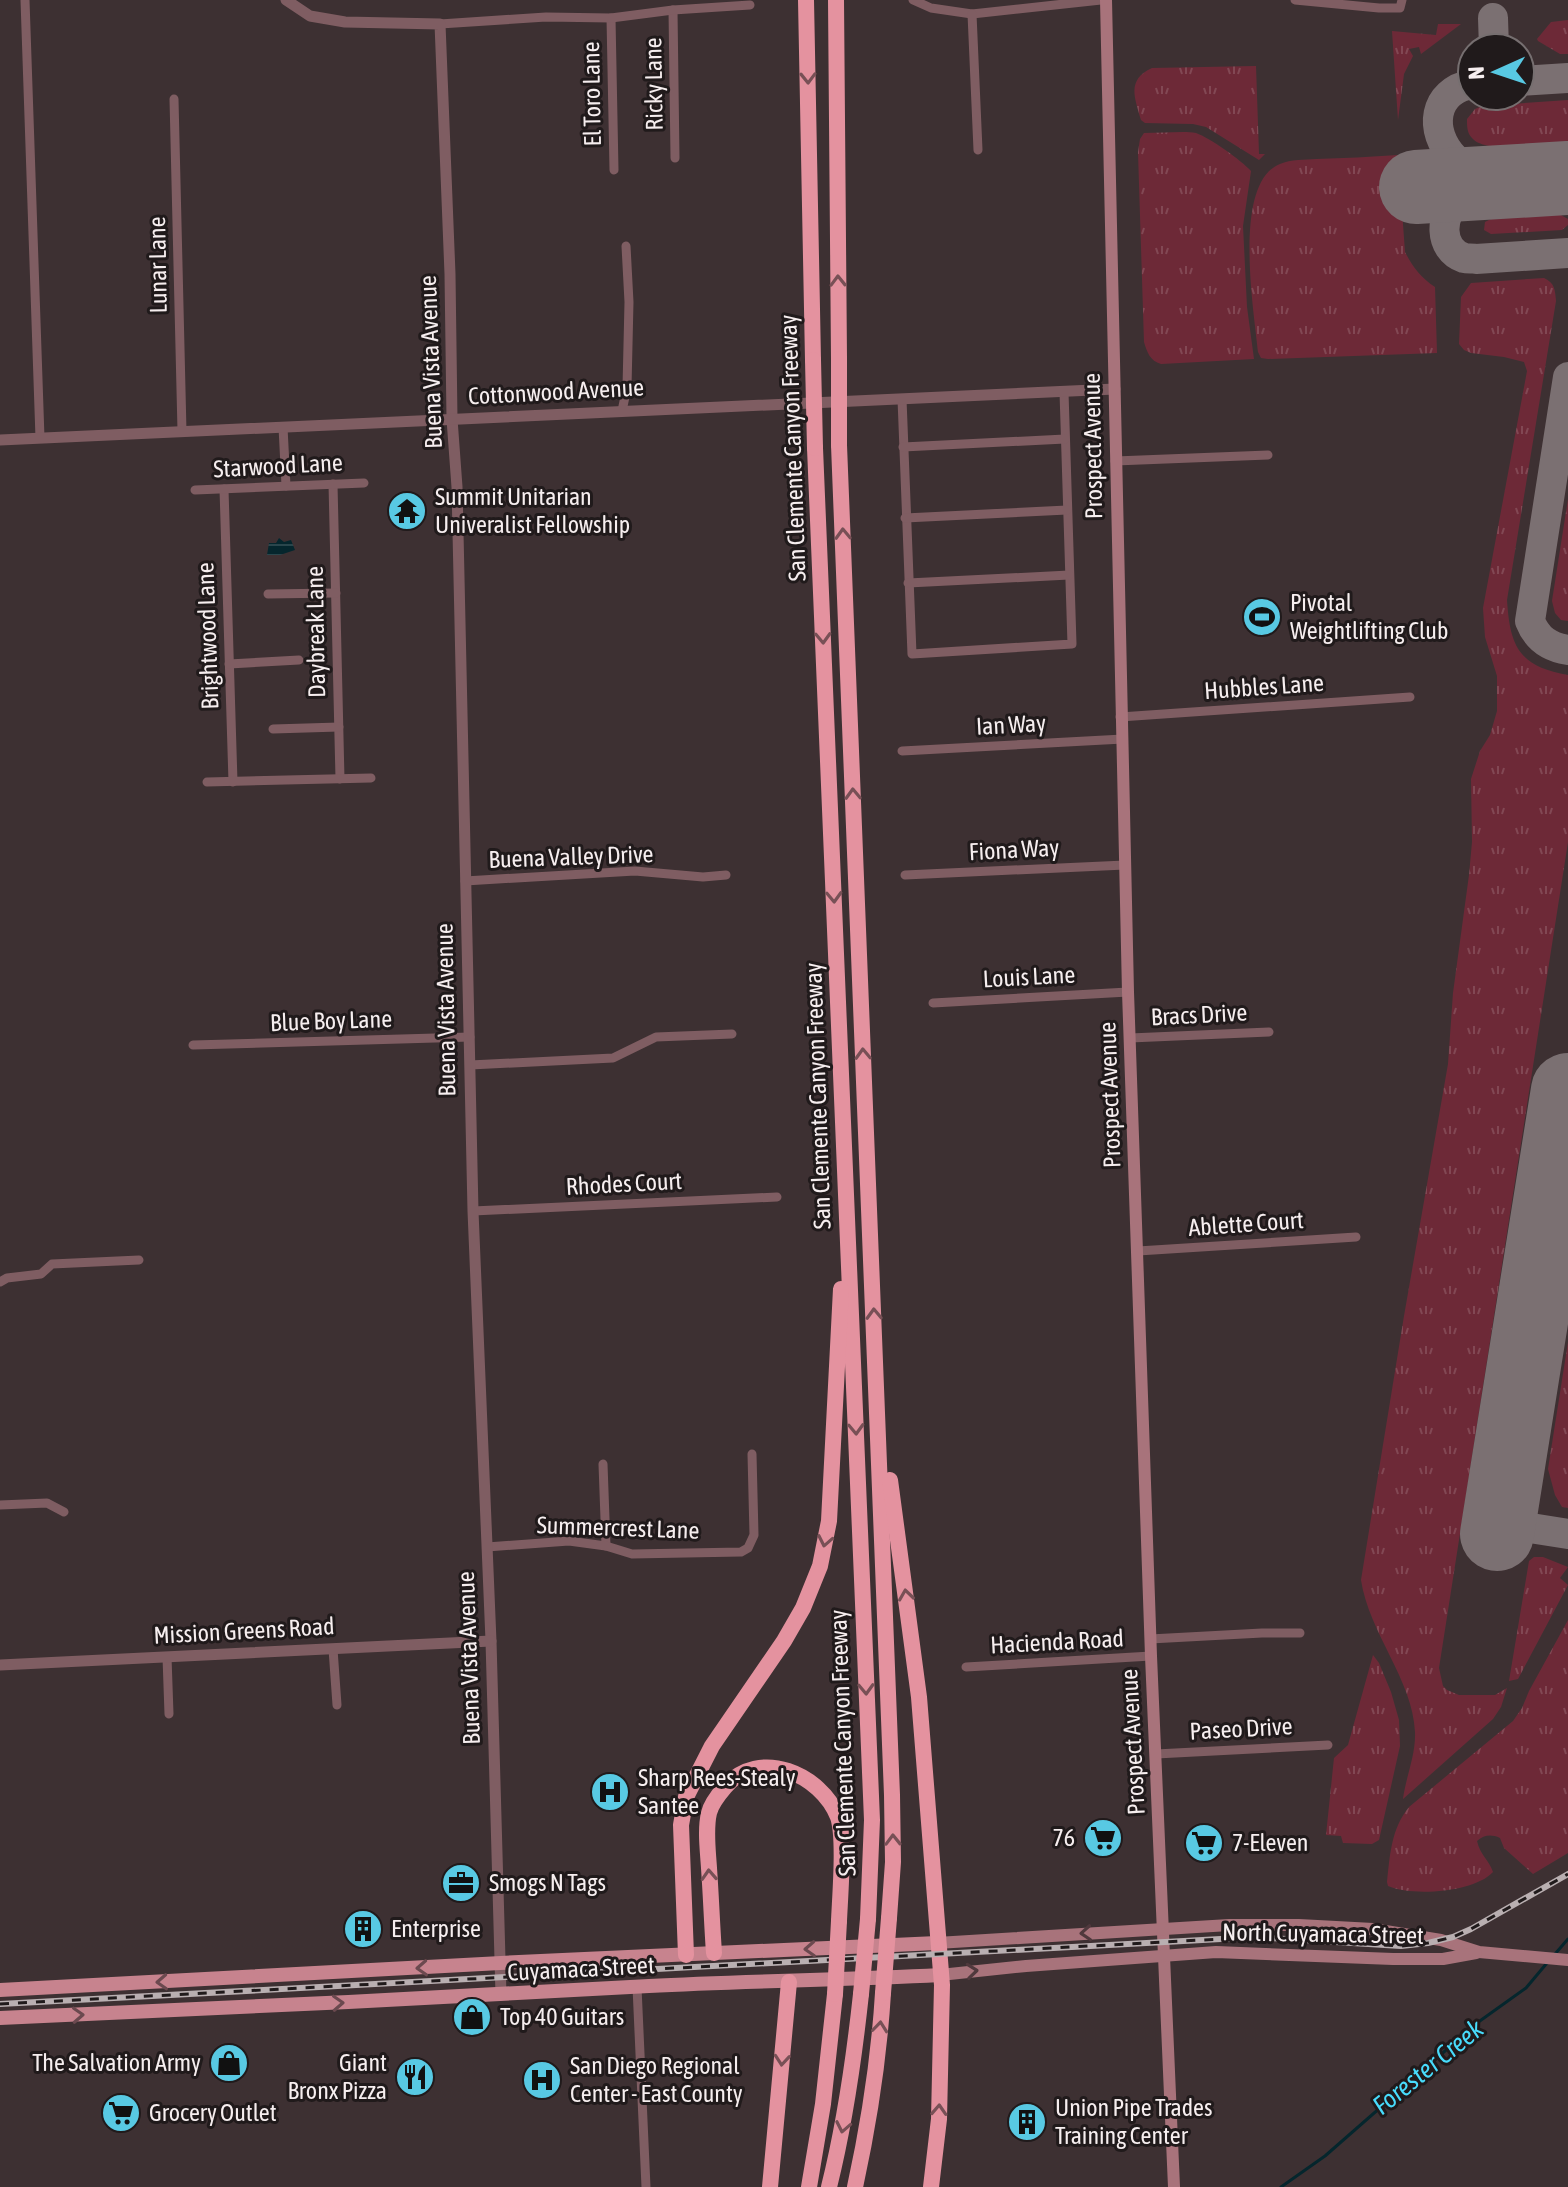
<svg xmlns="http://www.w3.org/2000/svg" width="1568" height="2187" font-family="'Asap Condensed',sans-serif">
<defs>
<pattern id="grass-tufts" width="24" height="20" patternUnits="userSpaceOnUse" patternTransform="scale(2)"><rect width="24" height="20" fill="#6d2937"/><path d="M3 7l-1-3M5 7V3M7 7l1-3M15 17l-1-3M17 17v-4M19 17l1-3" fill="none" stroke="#824854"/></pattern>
<pattern id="water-rules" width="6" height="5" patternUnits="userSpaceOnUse" patternTransform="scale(2)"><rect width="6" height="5" fill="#05262d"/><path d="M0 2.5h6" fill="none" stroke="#2a464c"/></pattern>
</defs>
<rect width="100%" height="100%" fill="#3d3032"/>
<g fill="url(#grass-tufts)">
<path d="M1568 20V54H1560L1538 41 1537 39 1551 22Z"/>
<path d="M1438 24H1461L1421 54 1419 47 1409 49 1413 56 1404 74 1398 120 1392 31 1436 35Z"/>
<path d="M1256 66 1259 154H1265L1259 160 1206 127 1193 124 1145 123 1141 120C1135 98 1126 80 1152 68Z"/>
<path d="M1568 100V144C1548 146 1484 154 1472 138 1467 133 1467 126 1467 119L1475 109 1482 106Z"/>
<path d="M1183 132C1187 132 1192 132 1196 133 1210 138 1241 160 1251 171L1243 226 1247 307 1254 359 1161 364C1150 361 1147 352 1144 342L1138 152 1140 139 1144 133Z"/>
<path d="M1398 155 1405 252C1412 266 1421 278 1435 287L1437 353 1268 359 1261 358 1258 352C1254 310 1232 183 1280 164 1291 159 1305 160 1317 159 1344 158 1371 157 1398 155Z"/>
<path d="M1559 214 1568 219V225L1562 230 1491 234 1484 230 1485 222 1491 219Z"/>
<path d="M1544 278C1555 283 1555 290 1556 301L1507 600C1510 647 1519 666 1568 675V842L1439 1668 1443 1686 1447 1690 1459 1695H1495L1507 1688 1501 1707 1493 1719 1403 1799C1406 1776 1416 1755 1415 1732 1413 1680 1369 1633 1361 1580L1404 1316 1448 1064 1453 993 1469 875 1472 842 1471 779 1480 751 1490 735 1497 711V676L1485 637 1483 608 1527 371 1524 362 1504 357 1471 353 1464 350 1459 344 1461 297 1471 283Z"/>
<path d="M1568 499V621L1561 620 1555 613 1552 601Z"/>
<path d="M1568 1342V1508L1562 1507 1555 1495 1548 1469Z"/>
<path d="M1534 1557H1543L1568 1567 1560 1578 1568 1585 1518 1679 1509 1681 1529 1561Z"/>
<path d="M1568 1620V1853L1533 1874 1504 1848 1500 1838C1491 1834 1484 1835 1477 1841 1480 1855 1489 1860 1493 1872 1475 1892 1413 1897 1388 1886L1387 1882C1390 1855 1391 1829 1409 1807L1513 1721 1522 1708 1529 1691Z"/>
<path d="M1373 1655 1379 1663 1391 1692 1399 1720 1400 1746 1379 1840 1372 1844 1343 1843 1341 1836 1326 1835 1334 1758 1348 1745Z"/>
</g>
<path fill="url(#water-rules)" d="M279 538 284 542 291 540 295 550 280 555H267L269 543H276Z"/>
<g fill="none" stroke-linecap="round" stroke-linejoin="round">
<g stroke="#05262d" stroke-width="3">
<path d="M1555 1954 1568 1939"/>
<path d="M1281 2187 1325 2156 1477 2023 1526 1988 1547 1963"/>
</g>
<g stroke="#7b7072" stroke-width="30">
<path d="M1493 18 1494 48"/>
<path d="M1520 81 1568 78"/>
<path d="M1472 84C1433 91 1428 131 1454 158 1467 170 1483 176 1499 182"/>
<path d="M1499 182C1485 187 1470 191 1458 200 1440 214 1438 249 1464 258 1468 259 1472 258 1476 259L1568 253"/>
<path d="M1568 377 1530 621C1537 639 1549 647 1568 650"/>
<path d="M1499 1523 1568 1534"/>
</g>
<g stroke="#7b7072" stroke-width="74">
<path d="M1416 187 1568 178"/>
<path d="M1497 1534 1568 1090"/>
</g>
<g stroke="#7f5d62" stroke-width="9">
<path d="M25 0 40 438"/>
<path d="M913 0 931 8 972 14 1101 0"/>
<path d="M1295 0 1379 8H1400L1402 0"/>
<path d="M673 10 675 158"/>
<path d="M972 14 978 150"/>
<path d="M611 18 614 170"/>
<path d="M440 24 546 17 611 18 673 10 750 5"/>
<path d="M174 99 182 431"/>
<path d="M902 399 912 654 1072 644 1064 392"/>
<path d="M622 411 627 387 629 302 626 246"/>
<path d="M283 427 286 486"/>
<path d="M903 447 1065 439"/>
<path d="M1115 461 1268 455"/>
<path d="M333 484 340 779"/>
<path d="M224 489 233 782"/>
<path d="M195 490 364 483"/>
<path d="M905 518 1067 510"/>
<path d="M908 583 1069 575"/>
<path d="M268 594 336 593"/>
<path d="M229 664 299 660"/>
<path d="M1120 717 1410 697"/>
<path d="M273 729 339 727"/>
<path d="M902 751 1123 739"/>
<path d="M207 782 371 778"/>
<path d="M905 875 1125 865"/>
<path d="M465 881 635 871 703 877 726 875"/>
<path d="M933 1003 1128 992"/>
<path d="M1130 1038 1269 1032"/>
<path d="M193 1045 470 1037"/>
<path d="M470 1065 613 1058 656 1037 732 1034"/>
<path d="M473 1211 777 1197"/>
<path d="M1138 1251 1356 1237"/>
<path d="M0 1282 7 1278 41 1274 52 1264 139 1260"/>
<path d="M603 1464 606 1546"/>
<path d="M0 1505 47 1503 64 1512"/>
<path d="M487 1547 569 1541 606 1546 632 1554 741 1552 748 1548 754 1535 752 1454"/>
<path d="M1150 1639 1262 1633H1300"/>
<path d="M333 1649 337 1705"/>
<path d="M167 1657 169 1714"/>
<path d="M966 1667 1151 1656"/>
<path d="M1156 1754 1328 1745"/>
<path d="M637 1987 646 2187"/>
</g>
<g stroke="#7f5d62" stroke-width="11">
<path d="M286 0 310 16 345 22 440 24 450 274 452 419 457 487 473 1211 491 1641 501 1995"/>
<path d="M0 440 1115 389"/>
<path d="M0 1665 491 1641"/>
</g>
<g stroke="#a8737b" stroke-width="12">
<path d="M1106 0 1128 992 1151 1656 1174 2187"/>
<path d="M937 1943 1229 1925H1299L1373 1929 1441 1940 1479 1952 1568 1960"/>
<path d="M940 1975 1026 1966 1216 1952 1393 1959H1443L1476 1953"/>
</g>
<g stroke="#c7838e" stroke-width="14">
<path d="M0 1990 519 1962 937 1943"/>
<path d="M0 2018C216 2009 433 1998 649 1986 746 1981 843 1980 940 1975"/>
</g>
<g stroke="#e4929f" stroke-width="16">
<path d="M806 0 813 360"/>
<path d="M836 0 839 359"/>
<path d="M839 445 892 1795 893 1862 889 1918"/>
<path d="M815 448 872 1820 868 1919"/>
<path d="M890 1480 919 1697 942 1985 939 2119 931 2187"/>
<path d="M714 1953C712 1925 711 1896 709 1868 708 1851 705 1830 709 1813 711 1804 719 1794 725 1787 759 1747 821 1774 838 1817 845 1838 840 1896 839 1921"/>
<path d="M686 1955 681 1825 686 1797 712 1746 784 1641 803 1608 820 1566 829 1521 841 1289"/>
<path d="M770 2187 789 1982"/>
<path d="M809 2187 823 2104 835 1994"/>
<path d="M829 2187C845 2123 854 2059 861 1994"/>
<path d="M855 2187C869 2123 879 2058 883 1993"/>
</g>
<g stroke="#b9afb1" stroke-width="6">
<path id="rail" d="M0 2004 1221 1939 1270 1938 1401 1946 1428 1943 1453 1937 1471 1929 1568 1874"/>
</g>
<use href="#rail" stroke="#201a1b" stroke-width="3" stroke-dasharray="9" stroke-linecap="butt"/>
<g stroke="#e4929f" stroke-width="16">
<path d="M839 359V445"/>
<path d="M813 360 815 448"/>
<path d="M883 1993 889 1918"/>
<path d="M835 1994 839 1921"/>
<path d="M861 1994 868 1919"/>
</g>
</g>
<defs><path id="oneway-chevron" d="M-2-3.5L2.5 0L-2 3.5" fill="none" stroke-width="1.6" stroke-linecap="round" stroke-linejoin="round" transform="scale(2)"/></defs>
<g stroke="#785056">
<use href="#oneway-chevron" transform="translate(808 78) rotate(89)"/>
<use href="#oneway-chevron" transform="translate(838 281) rotate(-91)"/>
<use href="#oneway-chevron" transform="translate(843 534) rotate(-92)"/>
<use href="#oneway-chevron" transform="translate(823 638) rotate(88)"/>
<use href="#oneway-chevron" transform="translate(853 794) rotate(-92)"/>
<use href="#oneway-chevron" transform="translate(834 897) rotate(88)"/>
<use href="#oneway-chevron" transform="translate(863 1054) rotate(-92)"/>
<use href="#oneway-chevron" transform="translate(874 1314) rotate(-92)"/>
<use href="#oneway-chevron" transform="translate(856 1429) rotate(88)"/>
<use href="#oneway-chevron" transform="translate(825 1541) rotate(101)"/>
<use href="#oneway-chevron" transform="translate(906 1595) rotate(-98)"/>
<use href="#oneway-chevron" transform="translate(866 1689) rotate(88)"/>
<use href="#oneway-chevron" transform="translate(893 1840) rotate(-91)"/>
<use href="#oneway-chevron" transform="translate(709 1875) rotate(-93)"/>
<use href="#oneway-chevron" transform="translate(880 2027) rotate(-84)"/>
<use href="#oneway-chevron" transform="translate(782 2060) rotate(95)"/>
<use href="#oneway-chevron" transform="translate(939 2110) rotate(-87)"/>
<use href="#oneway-chevron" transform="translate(843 2127) rotate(101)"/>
</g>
<g stroke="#50393d">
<use href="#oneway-chevron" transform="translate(1086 1933) rotate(176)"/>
<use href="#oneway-chevron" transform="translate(972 1971) rotate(-6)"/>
</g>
<g stroke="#6b494f">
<use href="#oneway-chevron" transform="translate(810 1949) rotate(177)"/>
<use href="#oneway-chevron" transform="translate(422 1968) rotate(177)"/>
<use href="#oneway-chevron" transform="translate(162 1982) rotate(177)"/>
<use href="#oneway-chevron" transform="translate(338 2003) rotate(-3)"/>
<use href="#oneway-chevron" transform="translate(78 2015) rotate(-3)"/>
</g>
<defs>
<g id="temple-disc" transform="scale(2)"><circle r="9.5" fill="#58c9e3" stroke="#201a1b"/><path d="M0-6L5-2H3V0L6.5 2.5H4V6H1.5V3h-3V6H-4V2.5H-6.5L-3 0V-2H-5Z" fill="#111"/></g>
<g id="stadium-disc" transform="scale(2)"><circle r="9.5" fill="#58c9e3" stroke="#201a1b"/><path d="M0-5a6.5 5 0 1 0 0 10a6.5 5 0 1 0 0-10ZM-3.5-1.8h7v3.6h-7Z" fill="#111"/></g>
<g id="hospital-disc" transform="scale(2)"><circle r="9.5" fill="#58c9e3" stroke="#201a1b"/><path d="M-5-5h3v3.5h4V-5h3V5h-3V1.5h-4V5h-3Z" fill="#111"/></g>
<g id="supermarket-disc" transform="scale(2)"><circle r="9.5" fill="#58c9e3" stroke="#201a1b"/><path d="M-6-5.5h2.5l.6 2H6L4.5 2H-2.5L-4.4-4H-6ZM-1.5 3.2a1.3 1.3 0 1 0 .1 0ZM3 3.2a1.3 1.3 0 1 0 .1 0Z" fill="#111"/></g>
<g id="office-disc" transform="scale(2)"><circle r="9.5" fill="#58c9e3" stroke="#201a1b"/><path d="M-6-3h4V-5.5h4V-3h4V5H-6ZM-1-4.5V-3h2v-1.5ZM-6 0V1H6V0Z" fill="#111"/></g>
<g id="building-disc" transform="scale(2)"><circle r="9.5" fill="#58c9e3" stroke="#201a1b"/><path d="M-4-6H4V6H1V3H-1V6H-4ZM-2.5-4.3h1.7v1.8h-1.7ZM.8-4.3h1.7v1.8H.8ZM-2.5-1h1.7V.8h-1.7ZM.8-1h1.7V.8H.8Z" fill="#111"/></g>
<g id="shop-disc" transform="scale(2)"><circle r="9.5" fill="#58c9e3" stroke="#201a1b"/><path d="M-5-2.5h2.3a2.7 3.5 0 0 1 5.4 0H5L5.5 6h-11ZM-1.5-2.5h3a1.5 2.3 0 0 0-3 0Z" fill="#111"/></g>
<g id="restaurant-disc" transform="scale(2)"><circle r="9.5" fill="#58c9e3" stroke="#201a1b"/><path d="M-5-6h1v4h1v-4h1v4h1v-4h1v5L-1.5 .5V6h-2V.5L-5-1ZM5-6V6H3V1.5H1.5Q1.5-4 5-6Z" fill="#111"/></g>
</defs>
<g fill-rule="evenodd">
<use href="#temple-disc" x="407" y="511"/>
<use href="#stadium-disc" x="1262" y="617"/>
<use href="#hospital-disc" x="610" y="1792"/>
<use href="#supermarket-disc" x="1103" y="1838"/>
<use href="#supermarket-disc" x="1204" y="1843"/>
<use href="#office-disc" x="461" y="1883"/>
<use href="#building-disc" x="363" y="1929"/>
<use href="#shop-disc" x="472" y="2017"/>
<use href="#shop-disc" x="229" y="2063"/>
<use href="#restaurant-disc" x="415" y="2077"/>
<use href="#hospital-disc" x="542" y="2080"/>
<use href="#supermarket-disc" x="121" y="2113"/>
<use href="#building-disc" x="1027" y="2122"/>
</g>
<g text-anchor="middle" stroke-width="6" stroke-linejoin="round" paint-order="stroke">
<g font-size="24" fill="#f6eeef" stroke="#201a1b">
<text transform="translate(654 84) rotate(-91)" y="8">Ricky Lane</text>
<text transform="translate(592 94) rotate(-91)" y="8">El Toro Lane</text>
<text transform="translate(158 265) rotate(-91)" y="8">Lunar Lane</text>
<text transform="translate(431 362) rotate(-92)" y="8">Buena Vista Avenue</text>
<text transform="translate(556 392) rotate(-3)" y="8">Cottonwood Avenue</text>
<text transform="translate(1093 446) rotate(-91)" y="8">Prospect Avenue</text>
<text transform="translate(793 448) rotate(-92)" y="8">San Clemente Canyon Freeway</text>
<text transform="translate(278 466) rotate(-3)" y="8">Starwood Lane</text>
<text transform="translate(316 632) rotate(-91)" y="8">Daybreak Lane</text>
<text transform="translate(208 636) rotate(-92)" y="8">Brightwood Lane</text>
<text transform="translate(1264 687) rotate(-4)" y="8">Hubbles Lane</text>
<text transform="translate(1011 725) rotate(-3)" y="8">Ian Way</text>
<text transform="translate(1014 850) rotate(-3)" y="8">Fiona Way</text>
<text transform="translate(571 857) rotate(-2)" y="8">Buena Valley Drive</text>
<text transform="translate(1029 977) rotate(-3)" y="8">Louis Lane</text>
<text transform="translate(446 1010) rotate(-91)" y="8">Buena Vista Avenue</text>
<text transform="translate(1199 1015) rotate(-3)" y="8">Bracs Drive</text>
<text transform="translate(331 1021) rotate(-2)" y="8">Blue Boy Lane</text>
<text transform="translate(1110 1095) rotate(-92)" y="8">Prospect Avenue</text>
<text transform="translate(818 1096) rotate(-92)" y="8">San Clemente Canyon Freeway</text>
<text transform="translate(624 1184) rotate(-3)" y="8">Rhodes Court</text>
<text transform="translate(1246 1224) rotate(-4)" y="8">Ablette Court</text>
<text transform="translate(618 1528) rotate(2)" y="8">Summercrest Lane</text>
<text transform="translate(244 1631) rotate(-3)" y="8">Mission Greens Road</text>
<text transform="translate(1057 1642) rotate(-3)" y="8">Hacienda Road</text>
<text transform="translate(469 1658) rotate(-92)" y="8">Buena Vista Avenue</text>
<text transform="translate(1241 1729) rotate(-3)" y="8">Paseo Drive</text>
<text transform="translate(1133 1742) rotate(-93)" y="8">Prospect Avenue</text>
<text transform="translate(843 1743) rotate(-92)" y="8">San Clemente Canyon Freeway</text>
<text transform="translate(1323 1934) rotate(1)" y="8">North Cuyamaca Street</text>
<text transform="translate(581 1969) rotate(-3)" y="8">Cuyamaca Street</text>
</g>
<g font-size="24" fill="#f6eeef" stroke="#201a1b" text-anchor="start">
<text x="435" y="505">Summit Unitarian<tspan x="435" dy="28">Univeralist Fellowship</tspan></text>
<text x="1290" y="611">Pivotal<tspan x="1290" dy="28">Weightlifting Club</tspan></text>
<text x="638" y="1786">Sharp Rees-Stealy<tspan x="638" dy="28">Santee</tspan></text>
<text x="1075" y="1846" text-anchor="end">76</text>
<text x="1232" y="1851">7-Eleven</text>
<text x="489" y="1891">Smogs N Tags</text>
<text x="391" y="1937">Enterprise</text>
<text x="500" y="2025">Top 40 Guitars</text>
<text x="201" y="2071" text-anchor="end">The Salvation Army</text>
<text x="387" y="2071" text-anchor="end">Giant<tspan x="387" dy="28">Bronx Pizza</tspan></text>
<text x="570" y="2074">San Diego Regional<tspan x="570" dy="28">Center - East County</tspan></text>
<text x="1055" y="2116">Union Pipe Trades<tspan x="1055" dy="28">Training Center</tspan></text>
<text x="149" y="2121">Grocery Outlet</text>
</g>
<g font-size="26" font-style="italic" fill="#48dcfc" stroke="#201a1b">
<text transform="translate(1428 2067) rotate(-39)" y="9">Forester Creek</text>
</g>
</g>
<g transform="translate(1496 72) rotate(267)"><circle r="38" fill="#201a1b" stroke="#766f70" stroke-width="2"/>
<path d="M0-6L14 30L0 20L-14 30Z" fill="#58c9e3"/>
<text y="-12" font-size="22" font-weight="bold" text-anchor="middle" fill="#f6eeef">N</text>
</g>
</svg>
